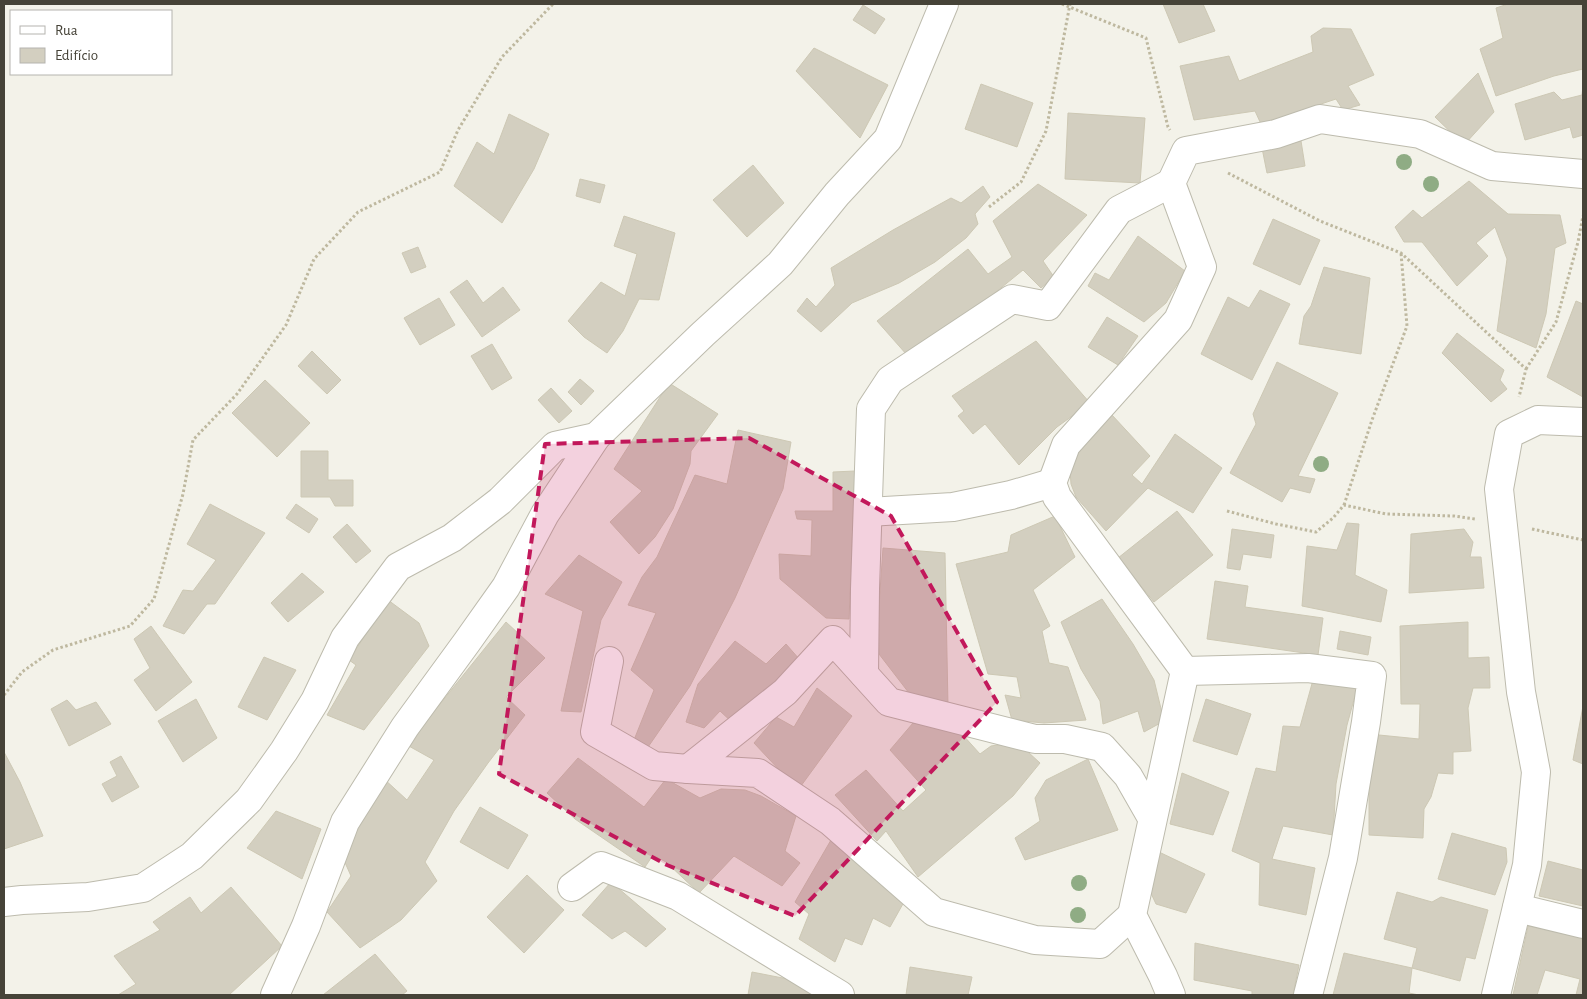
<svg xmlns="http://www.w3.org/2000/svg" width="1587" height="999" font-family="'Alegreya Sans',sans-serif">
<rect width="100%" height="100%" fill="#f3f2e9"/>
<g fill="#d3cfc0" stroke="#cdc8b4">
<path d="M1163 4H1203L1215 31 1179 43Z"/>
<path d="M1508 4H1583V69L1554 76 1496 96 1480 49 1503 38 1496 8Z"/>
<path d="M863 5 885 19 875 34 853 20Z"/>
<path d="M1323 28 1351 29 1374 75 1348 86 1360 105 1343 110 1336 99 1261 124 1255 111 1194 120 1180 66 1229 56 1239 81 1313 52 1311 36Z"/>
<path d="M814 48 888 85 860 138 796 71Z"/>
<path d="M1478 73 1494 112 1464 145 1435 117Z"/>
<path d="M981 84 1033 103 1017 147 965 129Z"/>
<path d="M1583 86V135L1573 138 1570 127 1525 140 1515 104 1554 92 1562 100 1582 95Z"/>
<path d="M1068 113 1145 118 1140 183 1065 179Z"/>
<path d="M509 114 549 134 534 169 502 223 454 186 477 142 494 154Z"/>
<path d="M1301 141 1305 166 1267 173 1262 148Z"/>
<path d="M753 165 784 203 747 237 713 200Z"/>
<path d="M580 179 605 185 600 203 576 196Z"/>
<path d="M1469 181 1508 214 1560 215 1566 243 1555 248 1546 314 1536 348 1497 331 1507 259 1495 227 1476 243 1488 256 1457 286 1422 242H1404L1395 227 1413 210 1422 218Z"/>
<path d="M1038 184 1087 215 1043 261 1054 277 1041 288 1023 270 948 331 907 355 877 321 968 249 988 274 1012 257 993 221Z"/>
<path d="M983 186 990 197 975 214 978 224 966 238 935 262 899 283 852 303 821 332 797 311 807 298 816 307 835 285 831 268 893 230 951 198 961 203Z"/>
<path d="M624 216 675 233 659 300 639 299 623 331 607 353 584 337 568 321 601 282 625 296 637 254 614 246Z"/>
<path d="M1273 219 1320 240 1300 285 1253 264Z"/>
<path d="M1138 236 1185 271 1166 303 1144 322 1088 286 1095 273 1109 280Z"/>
<path d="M418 247 426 267 411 273 402 253Z"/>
<path d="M1324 267 1370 278 1361 354 1299 344 1304 316 1311 306Z"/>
<path d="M467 280 483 303 503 287 520 310 482 337 450 292Z"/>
<path d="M1260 290 1290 304 1252 380 1201 354 1228 297 1249 308Z"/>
<path d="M439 298 455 325 420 345 404 318Z"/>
<path d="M1576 301 1583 304V397L1547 377Z"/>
<path d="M1107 317 1138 336 1118 365 1088 347Z"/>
<path d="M1457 333 1504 370 1500 380 1507 389 1491 402 1442 353Z"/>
<path d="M1036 341 1090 403 1057 427 1019 465 985 424 973 434 958 416 964 411 952 396Z"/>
<path d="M492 344 512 378 492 390 471 356Z"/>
<path d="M312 351 341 380 327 394 298 366Z"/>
<path d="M1277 362 1338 393 1298 476 1315 479 1310 493 1290 488 1282 502 1230 473 1256 424 1253 414Z"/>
<path d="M580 379 594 391 581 405 568 392Z"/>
<path d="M265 380 310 423 277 457 232 413Z"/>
<path d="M669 383 718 414 691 451 690 464 673 509 655 537 639 554 610 522 642 491 614 469Z"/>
<path d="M551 388 572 411 559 423 538 400Z"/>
<path d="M1112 415 1150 456 1132 475 1142 484 1175 434 1222 468 1193 513 1148 488 1106 531 1076 497 1071 484 1070 470 1076 452 1086 437Z"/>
<path d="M738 430 791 442 783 489 735 598 690 686 646 750 634 740 654 690 631 670 656 613 628 605 642 577 657 557 695 475 727 484Z"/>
<path d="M301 451H328V480H353V506H335L330 497H301Z"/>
<path d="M855 471 849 619 826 618 780 579 779 554 811 556 812 520 797 519 795 511H833V472Z"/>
<path d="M210 504 265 533 215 604H207L184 634 163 626 183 590 193 591 216 560 187 544Z"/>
<path d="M296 504 318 519 309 533 286 518Z"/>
<path d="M1177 511 1213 555 1154 602 1118 558Z"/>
<path d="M1055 516 1075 557 1033 590 1050 626 1042 631 1049 663 1068 667 1086 720 1044 723 1012 720 1005 695 1021 698 1017 677 988 674 956 564 1008 552 1011 535Z"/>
<path d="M1347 523 1359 524 1355 575 1387 590 1381 622 1302 606 1307 546 1337 550Z"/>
<path d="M347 524 371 551 356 563 333 537Z"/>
<path d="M1232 529 1274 535 1271 558 1243 554 1240 570 1227 568Z"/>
<path d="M1464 529 1473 542 1470 557H1481L1484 588 1409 593 1411 534Z"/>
<path d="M883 548 945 553 948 707 909 693 879 654 878 621Z"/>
<path d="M579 555 622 582 601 620 581 712 561 711 583 611 545 594Z"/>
<path d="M302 573 324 592 288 622 271 603Z"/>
<path d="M1215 581 1248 586 1245 607 1323 618 1318 655 1207 639Z"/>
<path d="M1102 599 1133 644 1154 680 1164 721 1144 732 1138 711 1103 724 1100 701 1081 669 1061 622Z"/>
<path d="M388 600 419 623 429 646 364 730 327 715 356 665 349 660Z"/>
<path d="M506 622 545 658 506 697 525 715 488 763 454 811 425 862 437 881 401 920 360 948 327 912 351 876 343 858 358 815 383 778 407 800 434 760 407 745Z"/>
<path d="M1468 622V658L1489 657 1490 688H1473L1468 708 1471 751 1453 752V774L1438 773 1431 797 1424 809 1423 838 1369 835V771L1379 735 1419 739 1420 704H1401L1400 626Z"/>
<path d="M151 626 192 682 156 711 134 680 150 668 134 639Z"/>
<path d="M1340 631 1371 637 1368 655 1337 649Z"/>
<path d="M735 641 766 664 786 644 800 660 734 724 720 711 704 728 686 722 698 684Z"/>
<path d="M264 657 296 670 267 720 238 707Z"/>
<path d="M1313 680 1358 685 1347 725 1336 784 1333 835 1283 826 1272 859 1315 868 1306 915 1259 905 1260 863 1232 851 1256 768 1276 772 1283 726 1300 727Z"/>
<path d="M817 688 852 716 798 790 754 743 776 717 794 727Z"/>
<path d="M196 699 217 738 183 762 158 721Z"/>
<path d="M1206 699 1251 714 1237 755 1193 741Z"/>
<path d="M67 700 76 710 96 702 111 724 69 746 51 709Z"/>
<path d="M1583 706V764L1573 760Z"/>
<path d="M940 721 962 734 980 754 991 746 1010 743 1027 751 1040 763 1013 796 918 877 886 831 877 841 835 795 866 770 903 811 926 790 890 750 913 723Z"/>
<path d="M4 752 20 782 43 836 4 849Z"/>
<path d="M121 756 139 787 112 802 102 784 117 776 110 762Z"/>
<path d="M578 758 644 807 666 779 700 798 721 789 745 790 761 796 796 816 785 851 800 863 782 886 734 856 699 893 666 862 653 855 645 867 575 819 547 793Z"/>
<path d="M1088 759 1118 830 1025 860 1015 838 1040 821 1035 798 1046 780Z"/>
<path d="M1182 773 1229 792 1213 835 1170 824Z"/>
<path d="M480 807 528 835 508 869 460 842Z"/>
<path d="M276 811 321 829 302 879 247 848Z"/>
<path d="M1452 833 1506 848 1507 862 1495 895 1438 879Z"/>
<path d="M831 840 904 902 890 927 873 918 862 945 845 938 835 962 799 939 809 914 795 902Z"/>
<path d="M1159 852 1205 874 1186 913 1156 904 1149 889Z"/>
<path d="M1548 861 1583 870V906L1539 896Z"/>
<path d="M527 875 564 910 524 953 487 917Z"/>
<path d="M611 882 666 929 646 947 625 931 612 939 582 915Z"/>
<path d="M231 887 282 946 229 995H118L136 984 114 956 160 930 153 922 190 897 201 913Z"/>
<path d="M1397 892 1432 902 1441 897 1488 910 1475 959 1466 957 1460 981 1412 968 1417 948 1384 939Z"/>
<path d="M1529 922 1583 936V995H1576L1580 979 1545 970 1537 995H1513Z"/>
<path d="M1195 943 1299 965 1293 995H1252V991L1194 980Z"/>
<path d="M1344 953 1412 968 1409 993 1419 995H1333Z"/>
<path d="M375 954 407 991 402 995H323Z"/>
<path d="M910 967 972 977 968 995H906Z"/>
<path d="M752 972 798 981 820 995H748Z"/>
</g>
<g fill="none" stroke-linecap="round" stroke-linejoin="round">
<g stroke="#bdbbad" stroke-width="30">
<g id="minor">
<path d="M868 512 953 507 1011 495 1052 483"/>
<path d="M609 661 595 732 654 766 688 769"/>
<path d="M1185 671 1308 668 1372 676 1366 722 1343 858 1308 995"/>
<path d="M864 674 865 589 871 409 890 380 1012 299 1048 306 1119 210 1171 183"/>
<path d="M572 887 601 866 678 896 840 995"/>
<path d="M4 902 22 900 88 897 143 888 192 856 249 800 284 751 315 701 345 638 398 567 452 538 500 501 555 446 596 437"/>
<path d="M1517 908 1583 924"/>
<path d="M1132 915 1100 944 1035 940 934 912 830 821 758 773 688 769 785 692 833 640 889 702 1035 739H1065L1102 747 1128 776 1152 818"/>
<path d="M275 995 306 926 345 822 405 727 467 642 506 587 545 514 596 437 703 334 780 264 837 194 888 139 944 4"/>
<path d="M1171 995 1163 976 1132 915 1185 671 1057 497 1052 483 1066 445 1178 320 1202 267 1171 183 1186 151 1276 134 1320 119 1420 134 1492 166 1583 174"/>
<path d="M1496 995 1527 865 1536 772 1521 692 1499 489 1509 434 1538 420 1583 422"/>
</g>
</g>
<g stroke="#beb89f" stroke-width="3" stroke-dasharray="2.5 2.5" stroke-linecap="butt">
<path d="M1062 4 1146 38 1168 127 1170 130"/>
<path d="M1228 173 1320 221 1401 253 1526 369 1519 397"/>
<path d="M989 207 1021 182 1046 131 1070 4"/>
<path d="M1526 369 1556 322 1578 242 1583 216"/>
<path d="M1344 505 1372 420 1407 326 1401 253"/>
<path d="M1227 511 1276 524 1316 532 1333 518 1344 505 1386 514 1454 516 1475 519"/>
<path d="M1532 529 1583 540"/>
<path d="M4 695 22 672 53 650 130 626 154 599 183 494 193 440 237 394 286 325 314 259 358 212 440 172 458 130 502 57 553 4"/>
</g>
<use href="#minor" stroke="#fff" stroke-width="28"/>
</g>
<g fill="#8fac84">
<circle cx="1404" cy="162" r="8"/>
<circle cx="1431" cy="184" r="8"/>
<circle cx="1321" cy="464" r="8"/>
<circle cx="1079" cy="883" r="8"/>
<circle cx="1078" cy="915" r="8"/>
</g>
<path fill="#c2185b" fill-opacity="0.2" stroke="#c2185b" stroke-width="4" stroke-dasharray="10 6" stroke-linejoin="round" d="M749 438 891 516 997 702 795 916 667 865 499 774 545 444Z"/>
<rect width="1587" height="999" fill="none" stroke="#464338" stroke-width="10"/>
<rect x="10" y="10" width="162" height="65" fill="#ffffff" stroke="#b5b4af"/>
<rect x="20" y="26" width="25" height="8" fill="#ffffff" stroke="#b5b4af"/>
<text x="55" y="35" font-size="15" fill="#464338">Rua</text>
<rect x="20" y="48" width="25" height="15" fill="#d3cfc0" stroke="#b5b4af"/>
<text x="55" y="60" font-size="15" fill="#464338">Edifício</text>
</svg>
